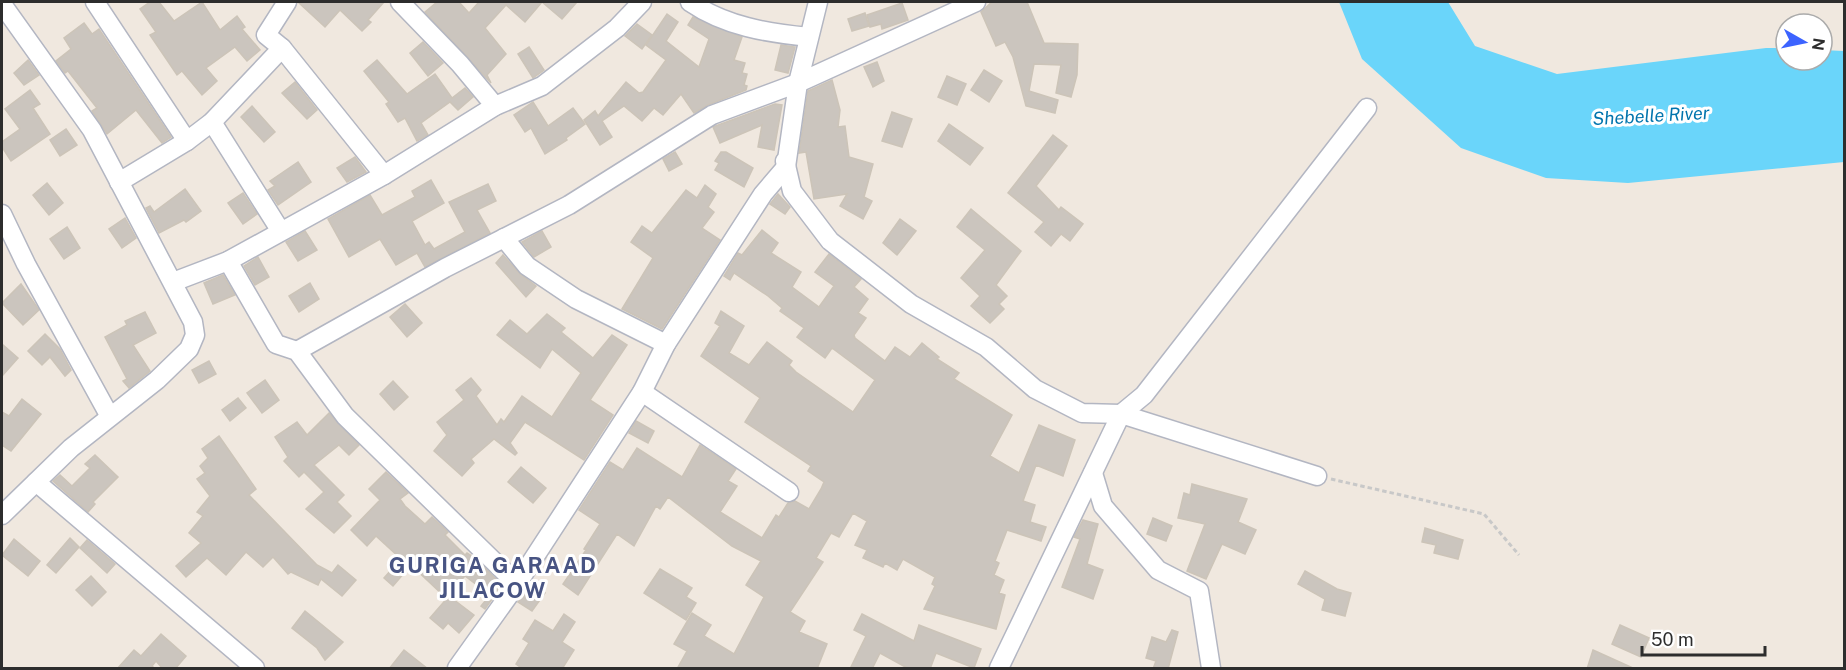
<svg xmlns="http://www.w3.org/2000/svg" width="1846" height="670" font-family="'Public Sans',sans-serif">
<rect width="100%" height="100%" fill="#f0e8df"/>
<path fill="#6ad5fa" d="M1339 2H1448L1475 46 1557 74 1766 48H1786V60H1822V50L1844 51V162L1628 183 1546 178 1461 148 1362 59Z"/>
<g fill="#cbc5be" stroke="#ccc4b8" stroke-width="1.5">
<path d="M150 2H159L174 21 202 2 220 30 237 16 245 27 242 29 260 50 247 61 235 47 206 68 217 81 202 95 182 71 177 75 150 35 156 32 140 9Z"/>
<path d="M298 2H384L368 20 371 22 362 31 340 10 325 27Z"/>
<path d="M437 2H459L469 13 479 2H577L562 19 542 2 525 22 506 5 485 28 506 54 487 75 491 83 425 12Z"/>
<path d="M992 2H1027L1044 43 1078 44 1077 75 1071 97 1056 93 1061 65 1034 64 1029 91 1058 100 1055 113 1026 106 1013 57 1005 42 996 46 981 12Z"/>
<path d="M902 3 908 20 882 29 881 24 870 27 867 15Z"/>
<path d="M865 13 869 26 852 31 848 19Z"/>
<path d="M667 14 678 22 666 41 699 67 709 39 688 25 693 17 742 37 734 60 745 63 742 73 747 74 744 85 747 86 746 90 708 105 694 113 681 94 663 115 654 108 642 121 624 106 602 121 612 137 600 145 584 120 595 111 598 116 626 82 639 93 643 92 666 60 646 45Z"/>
<path d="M84 23 92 34 99 29 171 137 162 143 136 110 107 134 92 111 97 108 68 71 65 73 56 61 71 49 64 38Z"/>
<path d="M637 24 652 35 642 49 625 36Z"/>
<path d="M423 42 443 63 428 76 410 53Z"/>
<path d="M781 45 795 47 788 73 775 70Z"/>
<path d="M529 47 544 70 533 78 518 54Z"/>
<path d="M28 60 39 75 24 85 14 73Z"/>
<path d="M377 60 407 94 435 74 452 98 465 88 473 97 458 110 450 102 421 123 428 135 417 141 405 118 398 122 386 104 389 102 364 71Z"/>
<path d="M877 62 884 81 873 87 864 67Z"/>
<path d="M984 70 1002 81 989 102 971 90Z"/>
<path d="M947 76 966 84 957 105 938 97Z"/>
<path d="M832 80 840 110 838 127 845 126 849 157 873 164 864 197 872 201 863 219 840 206 847 194 814 199 806 152 799 153 808 91Z"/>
<path d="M295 82 317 110 307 119 282 93Z"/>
<path d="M30 90 40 104 33 108 50 134 11 161 2 147V142L20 129 5 109Z"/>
<path d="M533 102 548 126 573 108 585 124 566 138 567 140 545 154 531 128 525 132 514 115Z"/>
<path d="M775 104 782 105 774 150 758 147 762 125 720 143 713 127Z"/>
<path d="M252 106 275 132 264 142 241 117Z"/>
<path d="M892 112 912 119 902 147 882 141Z"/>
<path d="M949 124 983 148 970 165 938 141Z"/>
<path d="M66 129 77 145 60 156 50 140Z"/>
<path d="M1053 135 1067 146 1036 186 1059 210 1061 207 1083 224 1070 241 1061 234 1051 246 1035 232 1044 222 1008 193Z"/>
<path d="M675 152 682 164 669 171 663 159Z"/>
<path d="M721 152H726L753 168 744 187 715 170 719 163 715 161Z"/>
<path d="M355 157 366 172 347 182 337 168Z"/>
<path d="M298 162 311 182 278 205 268 190 275 186 270 181Z"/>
<path d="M431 180 444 203 412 221 425 245 429 242 434 249 465 232 449 202 488 184 496 201 477 210 490 233 425 267 417 253 396 265 380 239 349 257 328 219 370 195 382 215 415 197 412 191Z"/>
<path d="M47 183 63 203 49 215 33 195Z"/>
<path d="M705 185 716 194 708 207 714 212 702 228 720 240 662 329 622 309 653 258 631 242 642 226 652 233 686 190 697 198Z"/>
<path d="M185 189 201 211 186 222 184 220 159 233 146 208 150 206 154 212Z"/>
<path d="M243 193 257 214 243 224 228 203Z"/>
<path d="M778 194 790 207 785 214 770 204Z"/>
<path d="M971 209 1021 251 996 285 1007 296 999 304 1004 309 990 323 971 306 980 296 961 278 985 250 957 227Z"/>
<path d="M125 218 136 238 122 248 109 229Z"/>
<path d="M900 219 916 231 897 255 883 243Z"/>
<path d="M67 227 80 248 64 259 50 239Z"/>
<path d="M762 230 778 243 771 253 801 272 792 287 819 307 834 286 815 272 829 254 861 279 854 287 868 299 858 313 866 318 854 335 855 338 885 361 895 347 910 357 922 343 939 357 937 359 959 373 954 379 1012 415 990 456 1019 473 1039 425 1075 440 1063 476 1036 465 1023 501 1035 505 1030 522 1046 527 1041 541 1007 530 995 561 999 563 994 575 1004 580 999 593 1005 595 996 629 924 609 935 586 932 584 935 577 903 559 897 570 885 563 883 567 863 558 867 550 855 545 867 521 853 513 839 537 831 533 816 558 823 562 790 612 805 621 799 632 827 644 817 669H677L687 651 674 644 692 613 711 625 704 636 734 654 764 597 746 585 761 561 732 546 668 497 660 509 656 506 634 546 617 534 578 595 563 584 586 550 584 549 600 524 579 510 610 462 623 470 637 448 682 477 700 445 736 469 728 481 737 486 720 512 762 538 776 515 779 517 788 503 795 501 809 509 821 489 824 482 808 471 811 466 745 422 760 398 701 356 720 326 715 323 721 311 744 326 729 353 749 365 767 342 792 361 789 365 796 372 853 412 875 380 832 348 825 358 797 337 804 328 780 311 782 308 768 296 734 273 730 280 724 276 738 253 742 255Z"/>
<path d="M305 231 317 250 298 261 286 242Z"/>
<path d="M542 231 551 247 534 257 522 242Z"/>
<path d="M503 255 519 273 536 286 526 297 496 263Z"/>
<path d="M258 257 269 277 255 285 244 266Z"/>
<path d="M223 275 235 295 213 304 204 283Z"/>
<path d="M310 283 319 299 299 312 289 296Z"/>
<path d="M21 284 39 310 23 325 2 303Z"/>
<path d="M405 304 422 323 407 337 390 317Z"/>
<path d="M145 312 156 333 133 345 150 371 129 388 123 381 127 379 105 337 127 325 125 321Z"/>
<path d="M547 314 565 328 561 332 593 358 612 335 627 345 590 400 613 415 584 460 525 422 510 443 517 453 515 455 494 439 471 459 474 463 462 476 434 451 447 435 437 422 464 400 456 390 471 378 481 390 476 396 497 425 501 419 504 422 522 396 552 417 581 373 552 349 540 368 497 335 510 320 527 334Z"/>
<path d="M45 334 60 349 71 370 65 376 50 357 42 365 28 351Z"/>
<path d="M2 344 18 358 2 376Z"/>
<path d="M209 361 216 374 199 383 192 370Z"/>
<path d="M265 380 279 400 262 413 247 393Z"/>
<path d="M393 381 408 397 394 410 380 394Z"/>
<path d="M238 398 246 408 230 421 222 410Z"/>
<path d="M22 399 41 414 11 451 2 445V412L9 416Z"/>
<path d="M329 413 359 445 349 455 339 445 314 465 344 495 337 502 351 516 334 533 306 509 324 492 304 472 299 477 284 461 288 457 275 437 297 422 307 435Z"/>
<path d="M636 421 654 431 648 443 629 433Z"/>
<path d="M219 436 256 489 249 495 317 565 332 573 338 565 356 580 342 596 321 579 318 585 291 572 288 574 273 557 263 567 246 552 226 575 207 558 186 577 176 566 201 543 189 533 203 516 197 512 210 496 197 479 205 473 200 466 208 458 202 449Z"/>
<path d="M95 455 118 477 93 502 95 504 88 512 53 481 60 475 72 486 90 468 85 464Z"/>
<path d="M521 467 546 488 533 503 508 482Z"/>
<path d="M386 472 408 493 400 499 405 506 425 524 432 517 448 532 445 535 465 555 467 553 475 558 502 585 485 609 481 606 490 595 465 576 445 597 411 565 393 586 384 578 401 559 376 536 367 546 351 530 380 500 369 489Z"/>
<path d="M1192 484 1247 499 1238 522 1256 530 1245 554 1222 544 1206 579 1187 571 1205 524 1178 518 1184 493 1190 495Z"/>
<path d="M1153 518 1172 526 1166 541 1147 534Z"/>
<path d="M1083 520 1098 524 1087 564 1103 570 1093 599 1062 587 1080 539 1074 537Z"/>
<path d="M1425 528 1463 540 1458 559 1434 553 1436 545 1422 542Z"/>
<path d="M70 538 79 547 56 573 47 565Z"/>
<path d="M14 539 40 561 28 576 2 555Z"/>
<path d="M87 540 115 564 107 573 80 548Z"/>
<path d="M660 569 692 588 686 597 696 603 686 620 644 593Z"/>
<path d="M1305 571 1337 589 1351 593 1345 616 1322 610 1325 599 1298 584Z"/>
<path d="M91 576 106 592 92 606 76 590Z"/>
<path d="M531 583 545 593 532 611 518 602Z"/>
<path d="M449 596 474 615 459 633 448 623 443 629 430 618Z"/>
<path d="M305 611 343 642 325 660 317 648 292 628Z"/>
<path d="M564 614 575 622 562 642 574 650 562 669H523L516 664 529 643 523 639 535 620 553 631Z"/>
<path d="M862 614 914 641 919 625 981 649 974 668 936 653 930 669H909L880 653 872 669H850L866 636 854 630Z"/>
<path d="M1620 625 1649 638 1641 657 1612 644Z"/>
<path d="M1172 630 1178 632 1168 669H1153L1156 661 1146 658 1152 637 1166 642Z"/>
<path d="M161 634 186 656 175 669H163L156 661 152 666 155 669H117L134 650 141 656Z"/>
<path d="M404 650 428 669H389Z"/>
<path d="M1593 650 1635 669H1587Z"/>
</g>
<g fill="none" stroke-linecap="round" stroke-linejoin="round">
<g stroke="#b3b6c2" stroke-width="21">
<g id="minor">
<path d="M95 2 187 141"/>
<path d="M400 2 460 64 495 106"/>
<path d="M690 2C725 26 767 33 809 37"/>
<path d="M2 4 92 130 193 322 195 335 189 349 157 380 71 448 2 515"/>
<path d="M282 48 384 175"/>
<path d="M212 122 280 230"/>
<path d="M785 161 792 191 830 241 911 304 986 347 1035 389 1082 413 1121 414 1317 476"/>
<path d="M119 182 187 141 212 122 282 48 266 35 287 2"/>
<path d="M2 214 26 264 109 415"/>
<path d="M504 238 527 266 576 299 666 344"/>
<path d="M228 261 276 344 297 351 345 416 517 584"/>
<path d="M173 282 228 261 384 175 495 106 542 86 617 28 642 2"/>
<path d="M297 351 445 268 569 205 712 115 798 83 976 2"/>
<path d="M642 392 789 492"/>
<path d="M1093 473 1103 506 1158 570 1199 591 1211 668"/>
<path d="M36 482 255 668"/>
<path d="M457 668 517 584 642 392 666 344 763 194 786 167 798 83 818 2"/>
<path d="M999 668 1121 414 1144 395 1367 108"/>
</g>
</g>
<path stroke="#c8c8c8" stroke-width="3" stroke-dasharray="4.5 3" stroke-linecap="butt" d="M1331 479 1484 514 1519 555"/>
<use href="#minor" stroke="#fff" stroke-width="18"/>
</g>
<g text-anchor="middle" stroke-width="6" stroke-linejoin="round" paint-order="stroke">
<g font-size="18" font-style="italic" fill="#0174ad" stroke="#fff">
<text transform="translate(1651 116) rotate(-3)" y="6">Shebelle River</text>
</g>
<g font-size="22" font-weight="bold" letter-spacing="1.5" fill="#485483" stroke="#fff">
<text x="493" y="573">GURIGA GARAAD<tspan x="493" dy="25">JILACOW</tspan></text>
</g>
</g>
<rect width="1846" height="670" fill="none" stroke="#2d2d2d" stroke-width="6"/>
<g transform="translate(1804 42) rotate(99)"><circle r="28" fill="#ffffff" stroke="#ababab" stroke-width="1.5"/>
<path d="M0-4.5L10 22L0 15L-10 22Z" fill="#3c63ff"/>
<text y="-9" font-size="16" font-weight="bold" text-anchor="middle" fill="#2d2d2d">N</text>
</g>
<path d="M1642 646v9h123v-9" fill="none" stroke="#2d2d2d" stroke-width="3"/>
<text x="1651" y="646" font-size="18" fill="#2d2d2d" stroke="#ffffff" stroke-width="4.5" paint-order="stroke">50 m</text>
</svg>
